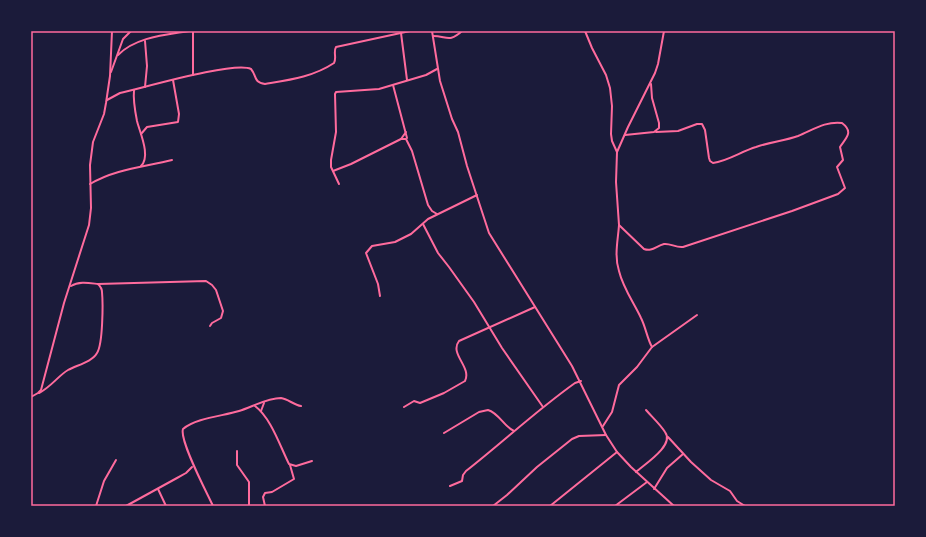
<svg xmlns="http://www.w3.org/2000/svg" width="926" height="537" font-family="'Roboto Condensed',sans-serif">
<rect width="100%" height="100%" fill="#1b1b3a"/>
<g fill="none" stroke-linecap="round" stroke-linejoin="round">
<g stroke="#ff6b9d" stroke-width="2">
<path d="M193 31V75"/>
<path d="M432 31 440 81 452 119 458 132 467 166 489 233 572 366 606 435 617 452 631 467 674 506"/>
<path d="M585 31 592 48 606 75 610 88 612 106 611 134 612 141 617 152 616 182 619 225 644 249C652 252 656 246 664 244 670 243 676 248 683 247L792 211 838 194 845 188 837 167 843 160 840 147C846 138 854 132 842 123 825 121 813 130 798 136 784 141 770 142 756 147 742 151 728 161 713 163L710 161 709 158 705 130 702 124H697L678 131 656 132"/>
<path d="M401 33 407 80"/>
<path d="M433 36C447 36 449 43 462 31"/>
<path d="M145 41 147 66 145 87"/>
<path d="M118 55C136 37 165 35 189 31"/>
<path d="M111 72 123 39 131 31"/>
<path d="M393 85 407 138"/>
<path d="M134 90C133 100 135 111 137 121 140 133 151 156 141 166"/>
<path d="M107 100 120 93C143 88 234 61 251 69 257 76 253 82 265 84 289 80 313 77 334 63 337 58 333 52 336 47L410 31"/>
<path d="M141 134 147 127 178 122 179 114 173 80"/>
<path d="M625 135 654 132 659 128V123L652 98 651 84"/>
<path d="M401 139 406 132"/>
<path d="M617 152 628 127 655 73 658 64 664 31"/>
<path d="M333 171 351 164 401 139H406L412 151 428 205 432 211 437 214"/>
<path d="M90 184C115 169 144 167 172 160"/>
<path d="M339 184 331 167V160L336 132 335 94 336 92 379 89 426 75 437 69"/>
<path d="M423 224 438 253 449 267 474 302 502 348 543 407"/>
<path d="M619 225C618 240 614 256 619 271 623 288 634 303 641 318 646 328 647 338 652 347"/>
<path d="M71 286C79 281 89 283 98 284L206 281 212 285 216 290 223 311 221 318 212 323 210 326"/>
<path d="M380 296 378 284 366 253 372 246 395 242 411 234 428 219 477 195"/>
<path d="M39 393C51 387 58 376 68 370 77 365 92 362 97 353 103 344 103 303 102 292 102 289 100 286 98 284"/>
<path d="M31 397 38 393 41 390 64 303 89 225 91 208 90 165 93 142 104 114 106 103 110 76 112 31"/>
<path d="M255 406C271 418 280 446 289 464L296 466 312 461"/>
<path d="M404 407 414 401 420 403 444 393 465 381C472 367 449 354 459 341L535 307"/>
<path d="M261 411 264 403"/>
<path d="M603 426 612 412 619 385 637 367 652 347 697 315"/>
<path d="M444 433 479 412 488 410C499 413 504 427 514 431"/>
<path d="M668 437 691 462 711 480 730 491 737 501 745 506"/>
<path d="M237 451V465L249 482V506"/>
<path d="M636 472C645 464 675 445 665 432 660 424 652 417 646 410"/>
<path d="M450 486 462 481 463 475 466 471C503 442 537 410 575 383L581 381"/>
<path d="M158 489 166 506"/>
<path d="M654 489 667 468 683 454"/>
<path d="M96 506 104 481 116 460"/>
<path d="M126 506 177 478 186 473 192 467"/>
<path d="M213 506C207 493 179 440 183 429 196 418 223 416 239 411 252 407 267 398 281 398 288 399 294 405 301 406"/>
<path d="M265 506 263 497 265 493 272 492 294 479 290 465"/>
<path d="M493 506 507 495 537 467 572 439 579 436 606 435"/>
<path d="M550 506 617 452"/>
<path d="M615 506 647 482"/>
</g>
</g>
<rect width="926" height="537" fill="none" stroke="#1b1b3a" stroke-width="64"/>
<rect x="32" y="32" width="862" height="473" fill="none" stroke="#ff6b9d" stroke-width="1.5"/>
</svg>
